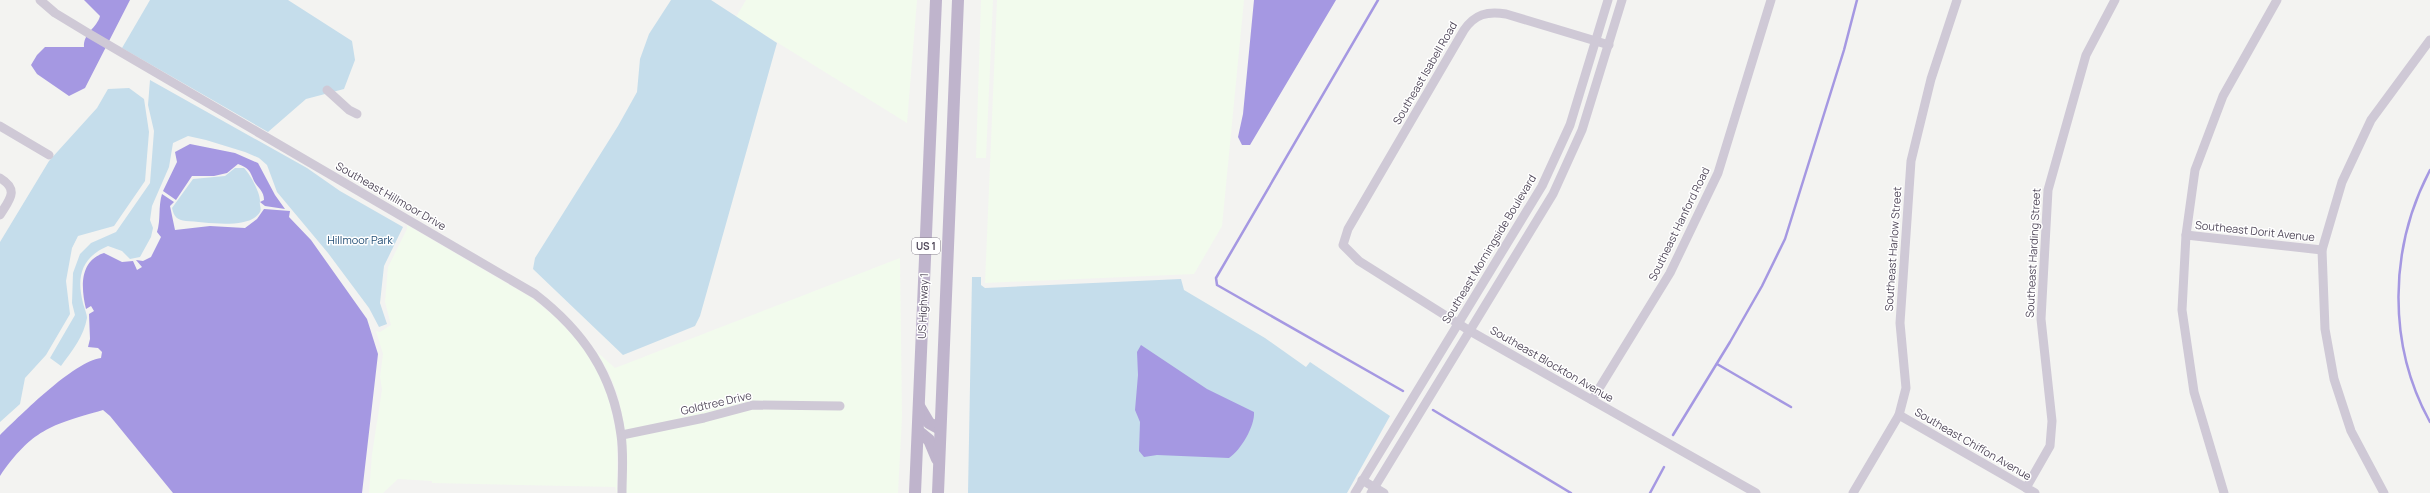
<svg xmlns="http://www.w3.org/2000/svg" width="2430" height="493" font-family="Manrope,sans-serif">
<rect width="100%" height="100%" fill="#f3f3f1"/>
<g fill="#f2fbed">
<path d="M746 0H917L907 123 736 17Z"/>
<path d="M981 0H993L986 158H976Z"/>
<path d="M997 0H1244L1222 226 1194 274 985 283Z"/>
<path d="M407 225 532 298 555 317 580 343 601 378 609 400 617 436V493L615 487 432 483V481L398 479 383 493H369L372 454 382 390 380 377 383 354 376 331 380 332 391 325 385 302 388 267 407 229Z"/>
<path d="M900 258 902 417 898 493H626V435L618 396 609 373 597 352 615 368Z"/>
</g>
<g fill="#c5ddeb">
<path d="M150 0H288L352 41 355 60 344 89 306 99 268 132 122 48Z"/>
<path d="M671 0H711L777 43 700 316 695 326 623 355 533 269 535 258 618 126 637 92 640 59 649 34Z"/>
<path d="M150 80 307 168 340 191 403 227 384 266 380 303 387 324 379 327 369 308 328 253 277 192 267 165 259 158 245 152 206 140 188 136 173 143 169 167 152 206 150 220 153 228 151 237 140 257 130 259 122 251 108 246C82 257 76 276 83 303 84 307 87 314 87 318 84 336 72 351 61 366L50 358 75 315 72 303 73 273 80 254 91 243 116 232 150 183 154 131 148 105Z"/>
<path d="M129 88 144 99 149 132 145 181 114 226 78 236 72 248 66 281 70 314 46 355 25 378 20 404 0 422V242L49 161 97 108 108 89Z"/>
<path d="M235 168H244C250 174 260 192 260 201 259 205 262 209 260 212 250 230 205 222 186 221 177 220 174 217 172 208L193 179 225 176Z"/>
<path d="M972 277H981V285L985 288 1181 279 1184 290 1265 338 1306 367 1310 362 1390 416 1347 493H968Z"/>
</g>
<g fill="#a598e2">
<path d="M84 0H130L85 88 69 96 37 74 31 65 37 55 45 47H84C83 33 97 28 100 16Z"/>
<path d="M1254 0H1336L1250 145H1242L1238 137 1243 114Z"/>
<path d="M190 144 235 153 258 163 275 195 285 209 265 206 260 202 264 200C264 191 258 188 254 181 250 171 249 168 238 164L227 173 214 176H192L176 200 163 191 177 162 175 152Z"/>
<path d="M162 194 174 202 170 206 175 230 210 226 245 228 257 219 264 209 290 211 289 217 311 240 367 319 378 354 362 493H173L110 416 103 410C50 425 32 430 0 476V435C22 414 73 362 101 358L102 352 98 348 88 347 90 339 89 314 94 311 91 306 86 309C81 288 79 261 104 253L122 262 133 261 137 270 142 267 136 260 143 261 151 257 161 237 157 232C161 220 158 207 162 194Z"/>
<path d="M1141 345 1207 389 1254 412C1255 426 1241 450 1229 458L1157 455 1144 457 1139 451 1140 422 1135 410 1138 375 1137 352Z"/>
</g>
<g fill="none" stroke-linecap="round" stroke-linejoin="round">
<g stroke="#a598e2" stroke-width="2.5">
<path d="M1378 0 1216 278 1217 285 1403 391"/>
<path d="M2430 170C2389 248 2387 344 2430 422"/>
<path d="M1717 364 1791 407"/>
<path d="M1433 410 1571 493"/>
<path d="M1673 435 1730 342 1762 286 1785 239 1844 50 1857 0"/>
<path d="M1650 493 1664 467"/>
</g>
<g stroke="#cfc9d6" stroke-width="9">
<path d="M40 0 55 13 88 33 535 294C583 331 613 374 621 435 624 454 622 474 622 493"/>
<path d="M1609 45 1506 14C1487 11 1475 14 1464 30L1348 229 1343 245 1359 261 1470 331 1756 493"/>
<path d="M327 90 349 110 357 114"/>
<path d="M0 126 49 155"/>
<path d="M0 178C20 190 9 200 0 215"/>
<path d="M2186 235 2322 250"/>
<path d="M1592 400 1670 273 1718 173 1771 0"/>
<path d="M1899 415 2035 493"/>
<path d="M622 435 704 418 753 405 840 406"/>
<path d="M1362 480 1384 493"/>
<path d="M2026 488 2050 446 2052 421 2041 319 2048 190 2086 55 2115 0"/>
<path d="M1355 493 1542 186 1570 125 1608 0"/>
<path d="M1371 493 1553 194 1582 130 1622 0"/>
<path d="M1853 493 1899 415 1906 388 1900 323 1911 161 1931 79 1957 0"/>
<path d="M2224 493 2194 392 2182 310 2186 235 2195 170 2223 96 2277 0"/>
<path d="M2384 493 2351 431 2334 379 2325 329 2322 250 2342 182 2371 120 2430 40"/>
</g>
<g stroke="#bfb4cc" stroke-width="12">
<path d="M919 406 929 423 940 429"/>
<path d="M918 431 929 440 937 459"/>
<path d="M915 493 936 0"/>
<path d="M938 493 958 0"/>
</g>
</g>
<g text-anchor="middle" stroke-width="3" stroke-linejoin="round" paint-order="stroke">
<rect fill="#fff" stroke="#87818d" stroke-width="1" x="912" y="238" width="28" height="16" rx="3"/>
<g font-size="10" font-weight="bold" fill="#534b5c">
<text x="926" y="250">US 1</text>
</g>
<g font-size="11" fill="#534b5c" stroke="#fff">
<text transform="translate(1425 73) rotate(-60)" y="4">Southeast Isabell Road</text>
<text transform="translate(391 196) rotate(30)" y="4">Southeast Hillmoor Drive</text>
<text transform="translate(1679 224) rotate(-64)" y="4">Southeast Hanford Road</text>
<text transform="translate(2255 231) rotate(6)" y="4">Southeast Dorit Avenue</text>
<text transform="translate(1489 249) rotate(-59)" y="4">Southeast Morningside Boulevard</text>
<text transform="translate(1893 249) rotate(-86)" y="4">Southeast Harlow Street</text>
<text transform="translate(2033 253) rotate(-87)" y="4">Southeast Harding Street</text>
<text transform="translate(923 306) rotate(-88)" y="4">US Highway 1</text>
<text transform="translate(1552 364) rotate(30)" y="4">Southeast Blockton Avenue</text>
<text transform="translate(716 403) rotate(-13)" y="4">Goldtree Drive</text>
<text transform="translate(1973 444) rotate(30)" y="4">Southeast Chiffon Avenue</text>
</g>
<g font-size="11" fill="#234f76" stroke="#fff">
<text x="360" y="244">Hillmoor Park</text>
</g>
</g>
</svg>
